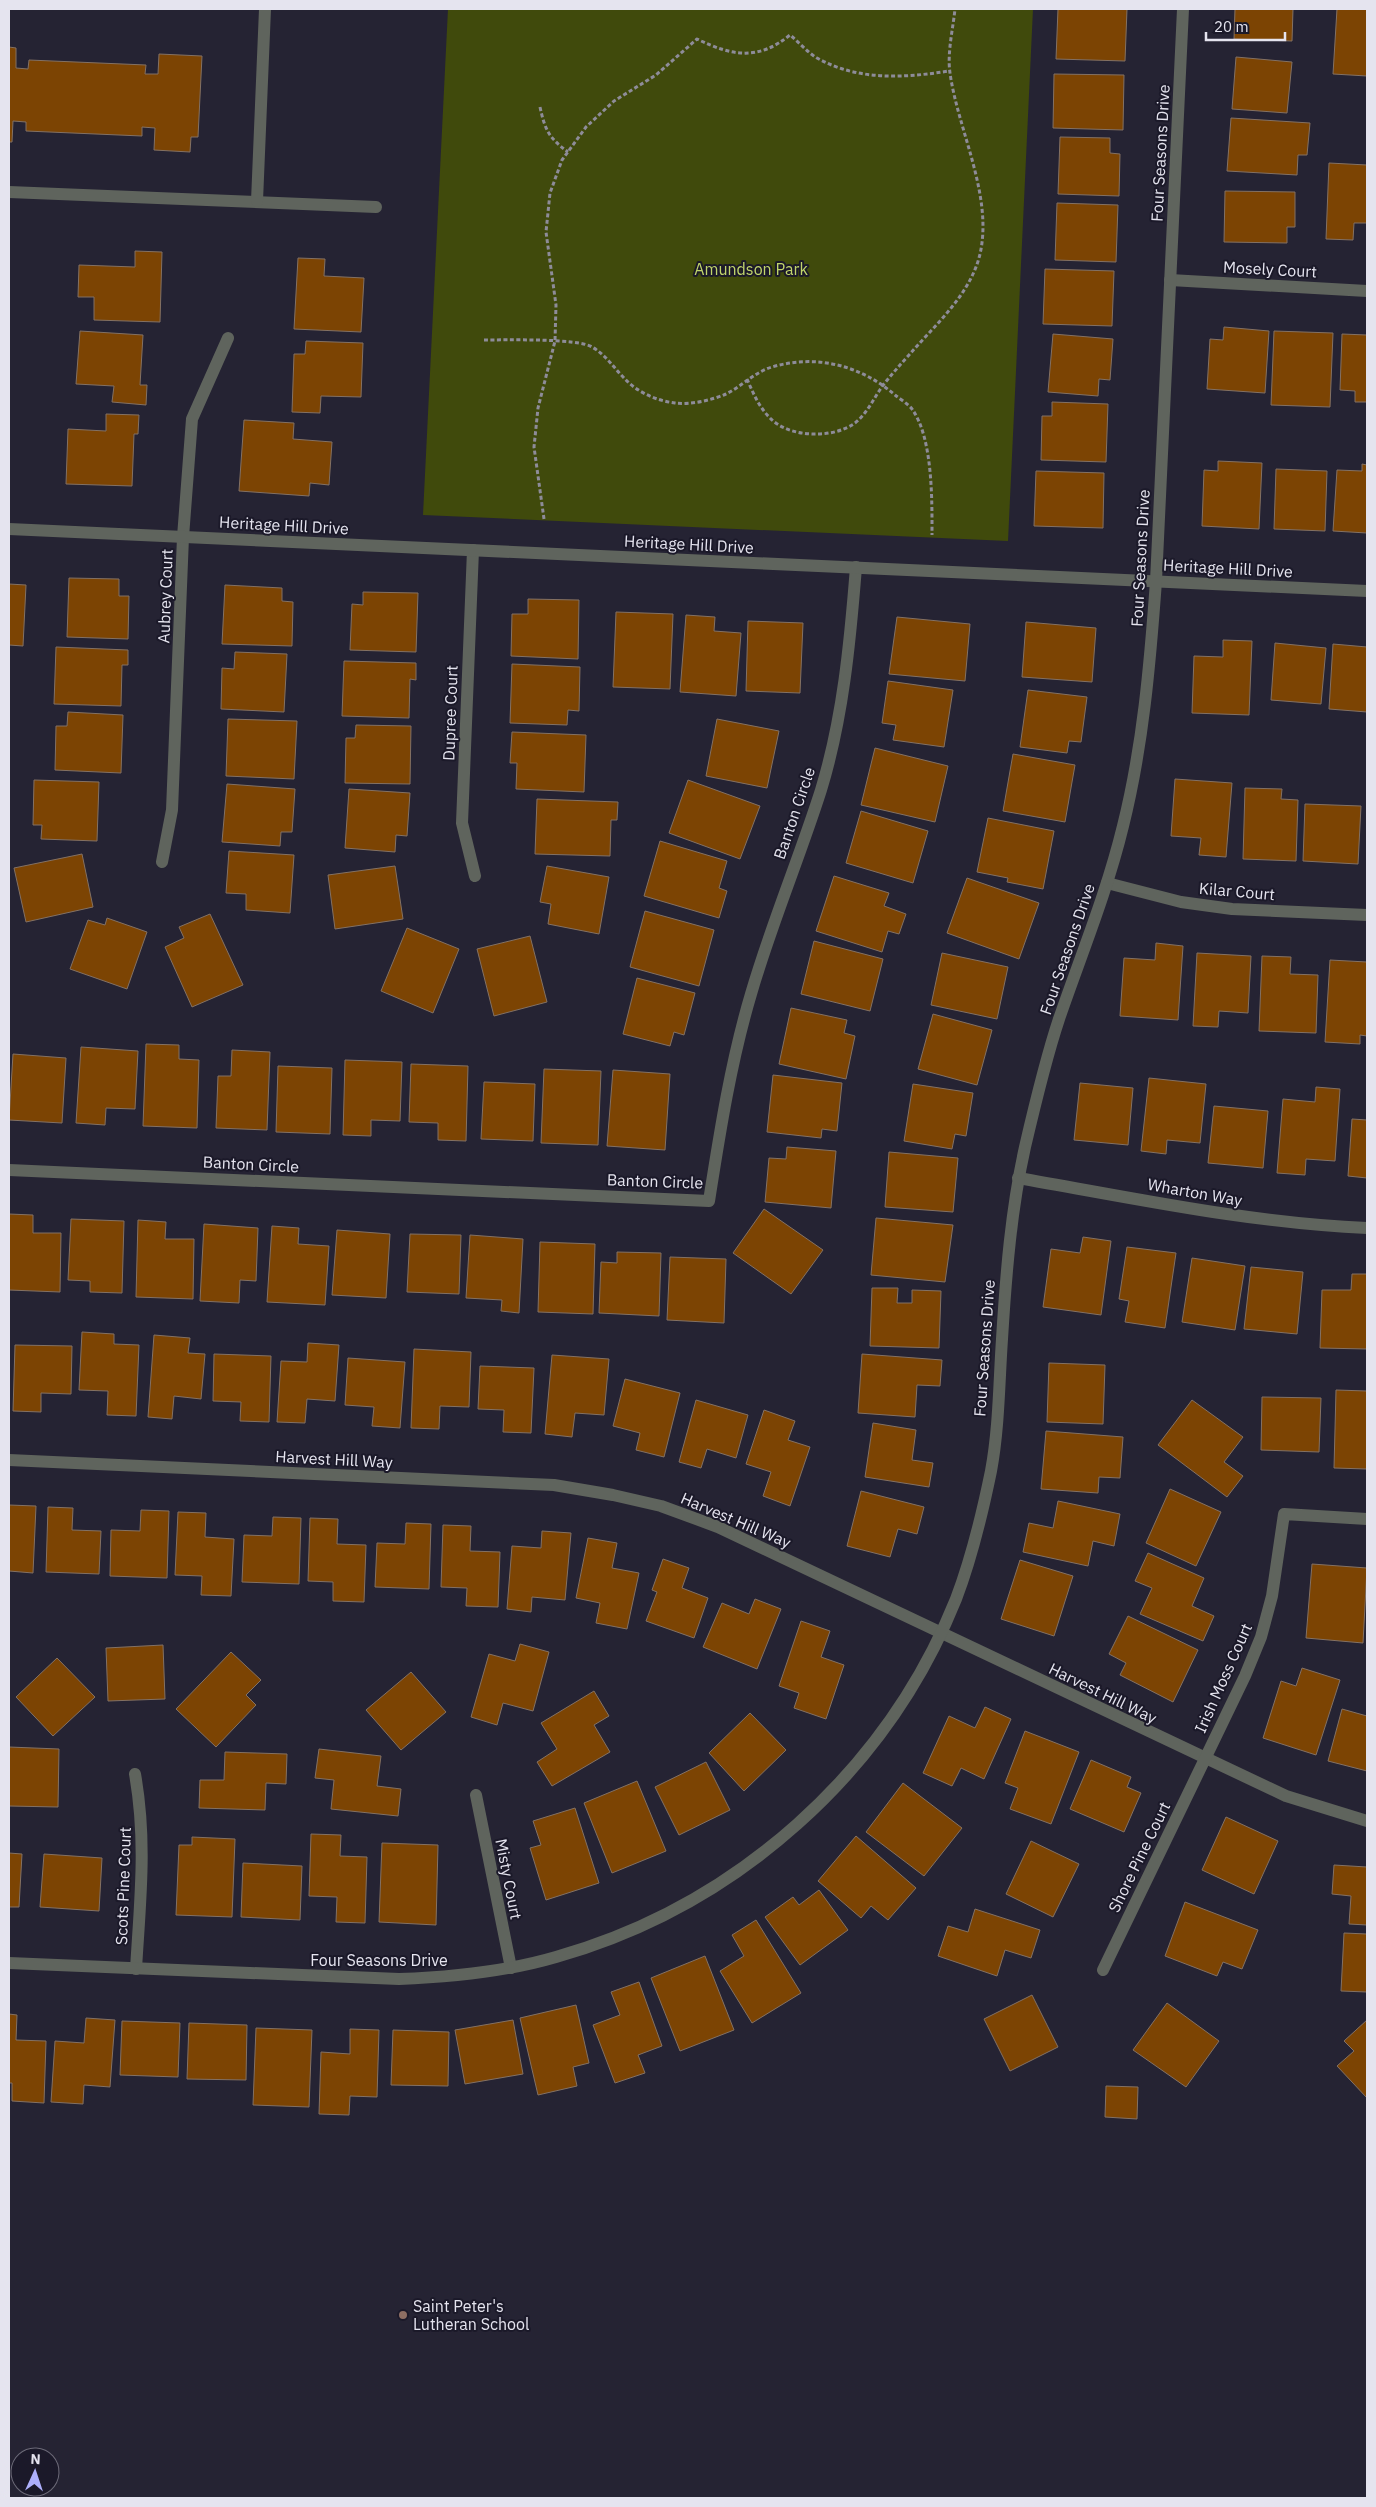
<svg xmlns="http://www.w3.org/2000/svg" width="1376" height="2507" font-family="'IBM Plex Sans',sans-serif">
<rect width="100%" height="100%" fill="#252333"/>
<path fill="#404a0c" d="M448 9H1033L1008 541 423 515Z"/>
<g fill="#7c4403" stroke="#837164">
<path d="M1058 9H1127L1125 61 1056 59Z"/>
<path d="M1235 9H1293L1292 41 1234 39Z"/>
<path d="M1337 9H1367V76L1333 74Z"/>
<path d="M9 47 16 48V68L28 69 29 60 146 65 145 74H158L159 54 202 56 198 137H191L190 152 154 150 155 128 142 127V136L26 131V122L13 121 12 142H9Z"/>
<path d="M1236 57 1292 62 1287 113 1232 109Z"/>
<path d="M1054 74 1124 75 1123 130 1053 128Z"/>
<path d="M1231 118 1310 123 1307 155H1298L1297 175 1227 171Z"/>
<path d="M1060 137 1110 138V153L1120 154 1119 196 1058 194Z"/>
<path d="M1329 163 1367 165V223H1354L1353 240 1326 239Z"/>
<path d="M1225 191 1295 192V227H1287V243L1224 242Z"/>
<path d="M1057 203 1118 205 1116 262 1055 260Z"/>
<path d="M135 251 162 252 160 322 94 320V297H78L79 265 135 267Z"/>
<path d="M298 258 325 259 324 276 364 278 361 332 294 329Z"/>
<path d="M1045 269 1114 271 1112 326 1043 324Z"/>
<path d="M1224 327 1269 331 1265 393 1207 389 1210 339 1223 340Z"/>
<path d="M80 331 143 335 140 385H147L146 405 112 402 114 386 76 384Z"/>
<path d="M1274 331 1333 333 1330 407 1271 405Z"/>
<path d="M1053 334 1113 339 1110 380 1099 379 1098 396 1048 392Z"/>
<path d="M1342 334 1367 335V402H1355V391L1340 390Z"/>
<path d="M306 341 363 343 361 397 321 396 320 413 292 412 294 354H305Z"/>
<path d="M1052 402 1108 404 1106 462 1041 460 1042 416H1052Z"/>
<path d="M106 414 139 415 138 434H134L132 486 66 484 68 429 106 431Z"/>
<path d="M244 420 294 423 293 439 332 442 329 485 310 483 309 496 239 491Z"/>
<path d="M1218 461 1262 463 1259 529 1202 526 1204 470 1218 471Z"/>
<path d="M1362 464 1367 465V533L1333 531 1337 470 1362 471Z"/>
<path d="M1276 469 1327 471 1325 531 1274 529Z"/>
<path d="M1036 471 1104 473 1103 528 1034 526Z"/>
<path d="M69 578 119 579V596H129L128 639 67 637Z"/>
<path d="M9 584 26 585 23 646 9 645Z"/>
<path d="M225 585 282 588V601L293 602 292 646 222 644Z"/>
<path d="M363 592 418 593 416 652 350 650 352 604 363 605Z"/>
<path d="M528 599 579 600 578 659 511 656 512 614H528Z"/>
<path d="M616 612 673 614 670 689 613 687Z"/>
<path d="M686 615 715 617 714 631 741 633 736 696 680 692Z"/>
<path d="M897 617 970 624 965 681 889 674Z"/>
<path d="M748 621 803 623 800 693 746 691Z"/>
<path d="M1026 622 1096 628 1092 682 1022 677Z"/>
<path d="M1223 640 1252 641 1249 715 1192 713 1194 656 1223 657Z"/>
<path d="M1275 643 1326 648 1321 704 1271 700Z"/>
<path d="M1333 644 1367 647V712L1329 709Z"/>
<path d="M56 647 128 650V665H122L121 706 54 704Z"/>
<path d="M235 652 287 654 284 712 221 709 222 668 234 669Z"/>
<path d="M344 661 416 663V680L410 679 409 718 342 716Z"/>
<path d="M512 664 580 667 579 711 568 710 567 725 510 723Z"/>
<path d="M888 681 953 690 944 747 893 740 896 725 882 723Z"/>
<path d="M1028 690 1087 697 1081 742 1069 741 1067 753 1020 747Z"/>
<path d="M68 712 123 715 121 773 55 770 56 726H67Z"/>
<path d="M228 719 297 721 294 779 226 776Z"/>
<path d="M717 719 779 731 767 788 706 776Z"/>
<path d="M356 725 411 726 410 784 345 783 346 738H355Z"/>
<path d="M512 732 586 735 584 792 516 789 517 763H510Z"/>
<path d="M875 748 948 766 935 822 861 805Z"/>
<path d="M1013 754 1075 765 1065 822 1003 811Z"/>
<path d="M1175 779 1232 783 1226 857 1199 855 1201 838 1171 836Z"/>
<path d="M34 780 99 782 97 841 41 839 42 825H33Z"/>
<path d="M688 780 760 806 740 859 669 833Z"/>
<path d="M227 784 295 789 292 832H281L280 846 222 842Z"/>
<path d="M1245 788 1282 789 1281 799 1298 800 1296 861 1243 859Z"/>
<path d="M349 789 410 793 407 836 396 835 395 852 345 848Z"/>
<path d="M537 799 618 802 617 820H611L610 856 535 854Z"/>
<path d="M1305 804 1361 806 1358 864 1303 861Z"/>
<path d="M861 811 928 831 913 883 846 863Z"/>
<path d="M988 818 1054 831 1043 889 1007 882 1008 878 977 872Z"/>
<path d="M660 841 727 861 719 888 727 891 719 918 644 896Z"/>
<path d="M229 851 294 855 290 913 246 910V894L226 893Z"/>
<path d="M82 854 93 907 26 922 14 868Z"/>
<path d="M395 866 403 919 335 929 328 875Z"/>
<path d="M547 866 609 877 599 934 548 924 551 904 540 902Z"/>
<path d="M834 876 889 893 884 906 906 914 899 934 888 931 882 952 816 931Z"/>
<path d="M967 878 1039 903 1019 959 947 933Z"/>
<path d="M645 911 714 930 699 986 630 967Z"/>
<path d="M210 914 243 985 192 1007 165 947 184 938 179 927Z"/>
<path d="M107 918 147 932 127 989 70 969 88 920 105 925Z"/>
<path d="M407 928 459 949 433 1013 381 991Z"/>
<path d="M530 936 547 1002 494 1016 477 949Z"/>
<path d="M814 941 883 959 870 1011 801 994Z"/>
<path d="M1156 943 1183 946 1178 1020 1120 1016 1124 958 1155 960Z"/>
<path d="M942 953 1008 967 997 1019 931 1005Z"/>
<path d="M1197 953 1251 956 1248 1013 1219 1011 1218 1027 1193 1026Z"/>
<path d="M1262 956 1291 957 1290 974 1318 975 1316 1033 1259 1031Z"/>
<path d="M1330 960 1367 962V1036L1360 1035V1044L1325 1042Z"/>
<path d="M637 978 695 993 684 1035 674 1032 670 1046 623 1034Z"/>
<path d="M791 1008 847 1020 844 1033 855 1036 846 1079 779 1064Z"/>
<path d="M933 1014 992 1030 977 1085 918 1069Z"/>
<path d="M146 1044 179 1045V1059L199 1060 197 1128 143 1126Z"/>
<path d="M81 1047 138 1051 135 1109 106 1108 105 1125 76 1123Z"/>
<path d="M232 1050 270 1052 267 1130 216 1128 218 1076H231Z"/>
<path d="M13 1054 66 1058 62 1123 9 1120Z"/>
<path d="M345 1060 402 1062 400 1121 371 1120V1136L343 1135Z"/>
<path d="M411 1064 468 1066 466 1141 438 1140V1123L409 1122Z"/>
<path d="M278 1066 332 1068 330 1134 276 1132Z"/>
<path d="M544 1069 601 1071 598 1145 541 1143Z"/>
<path d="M613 1070 670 1074 665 1150 607 1146Z"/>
<path d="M773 1075 842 1083 837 1131 822 1129 821 1138 767 1132Z"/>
<path d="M1149 1078 1206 1084 1200 1143 1167 1140 1166 1154 1141 1151Z"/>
<path d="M484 1082 535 1084 533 1141 481 1139Z"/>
<path d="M1080 1083 1133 1088 1128 1145 1074 1140Z"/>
<path d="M913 1084 973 1093 966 1136 955 1134 952 1149 904 1141Z"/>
<path d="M1316 1087 1340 1089 1335 1161 1306 1159 1305 1175 1277 1173 1283 1099 1315 1102Z"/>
<path d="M1214 1106 1268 1111 1263 1168 1208 1163Z"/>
<path d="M1352 1119 1367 1120V1178L1348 1176Z"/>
<path d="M787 1147 836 1151 831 1208 765 1202 769 1158 786 1159Z"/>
<path d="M889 1152 958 1158 953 1212 885 1207Z"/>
<path d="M764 1209 823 1250 791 1294 733 1253Z"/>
<path d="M9 1214 33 1215V1233H61L60 1292 9 1290Z"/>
<path d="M876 1218 953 1225 945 1282 871 1275Z"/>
<path d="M71 1219 124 1221 122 1293 90 1292V1281L68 1280Z"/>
<path d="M138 1220 166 1222 165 1239H194L193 1299 136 1297Z"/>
<path d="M204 1224 258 1228 256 1281 240 1280 239 1303 200 1301Z"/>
<path d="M272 1226 299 1228 298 1244 329 1246 325 1305 267 1302Z"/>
<path d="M337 1230 390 1234 386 1298 332 1295Z"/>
<path d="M410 1234 461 1235 459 1294 407 1292Z"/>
<path d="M470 1235 523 1239 519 1313 501 1311 502 1300 466 1298Z"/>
<path d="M1083 1237 1111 1241 1101 1315 1043 1307 1051 1249 1080 1253Z"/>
<path d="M540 1242 595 1244 593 1314 538 1312Z"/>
<path d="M1127 1247 1176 1253 1165 1328 1125 1322 1129 1301 1119 1299Z"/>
<path d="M617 1252 661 1253 659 1316 599 1313 601 1262 617 1263Z"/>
<path d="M670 1257 726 1259 724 1323 667 1320Z"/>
<path d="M1192 1258 1245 1266 1235 1330 1182 1322Z"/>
<path d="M1251 1267 1303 1272 1297 1334 1244 1329Z"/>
<path d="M1352 1274H1367V1349L1320 1348 1322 1290H1351Z"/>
<path d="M872 1288H898L897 1303H912V1290L941 1291 939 1348 870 1346Z"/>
<path d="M82 1332 114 1334V1344L139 1345 136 1416 107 1415 108 1391 79 1390Z"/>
<path d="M154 1335 190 1338 188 1353 205 1354 201 1399 174 1396 172 1419 148 1417Z"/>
<path d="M308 1343 339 1345 335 1401 307 1399 305 1423 277 1422 281 1361 307 1362Z"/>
<path d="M15 1345 72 1346 71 1394 41 1393V1412L13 1411Z"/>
<path d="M414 1349 471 1352 469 1407 440 1406 439 1429 411 1428Z"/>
<path d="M214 1354 271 1356 269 1422 240 1421 241 1402 213 1401Z"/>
<path d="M862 1354 942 1360 940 1386 917 1385 915 1417 858 1413Z"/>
<path d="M552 1355 609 1359 604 1415 575 1413 572 1437 545 1434Z"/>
<path d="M348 1358 405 1362 400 1428 372 1426 374 1407 345 1405Z"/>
<path d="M1049 1363 1105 1365 1103 1424 1047 1422Z"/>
<path d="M480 1366 534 1368 531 1433 503 1432 504 1410 478 1409Z"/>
<path d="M625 1379 680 1393 664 1457 636 1450 640 1433 613 1426Z"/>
<path d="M1336 1390 1367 1391V1469L1334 1468Z"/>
<path d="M1262 1397 1321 1398 1319 1452 1261 1450Z"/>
<path d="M696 1400 748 1415 736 1458 707 1449 701 1468 679 1462Z"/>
<path d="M1192 1400 1243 1437 1224 1462 1243 1476 1227 1497 1158 1445Z"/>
<path d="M764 1410 795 1421 788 1440 810 1447 790 1506 763 1496 771 1472 746 1464Z"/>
<path d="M873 1423 916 1430 912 1460 933 1463 929 1487 865 1477Z"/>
<path d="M1046 1431 1123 1437 1120 1478 1099 1477 1098 1493 1041 1489Z"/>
<path d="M1170 1489 1221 1512 1196 1566 1146 1543Z"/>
<path d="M861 1491 924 1507 917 1534 898 1529 890 1557 847 1546Z"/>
<path d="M1058 1501 1120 1514 1114 1546 1093 1541 1088 1566 1023 1552 1029 1523 1053 1528Z"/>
<path d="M9 1505 36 1506 33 1573 9 1571Z"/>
<path d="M48 1507 73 1508 72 1530 101 1531 99 1574 46 1572Z"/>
<path d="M141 1510 169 1511 167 1578 110 1576 111 1530 140 1531Z"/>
<path d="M178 1512 206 1513 205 1537 234 1539 231 1596 201 1595 202 1576 175 1575Z"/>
<path d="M273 1517 301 1518 299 1584 242 1582 244 1535 272 1536Z"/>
<path d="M310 1518 338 1519 337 1544 366 1545 364 1602 333 1601V1582L308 1581Z"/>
<path d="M406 1523 431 1524 429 1589 375 1587 377 1543 405 1544Z"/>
<path d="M443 1525 471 1526 470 1551 500 1552 498 1607 466 1606 467 1588 441 1587Z"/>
<path d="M542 1531 571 1533 565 1600 532 1597 531 1612 507 1609 512 1546 541 1548Z"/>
<path d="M588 1538 617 1543 612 1568 639 1573 627 1629 596 1623 600 1603 576 1598Z"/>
<path d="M1148 1553 1204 1578 1192 1606 1214 1616 1203 1641 1140 1614 1152 1588 1135 1581Z"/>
<path d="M663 1559 689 1568 682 1588 708 1598 694 1638 646 1621 657 1592 652 1590Z"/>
<path d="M1020 1560 1073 1576 1054 1636 1001 1619Z"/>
<path d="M1312 1564 1367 1568 1363 1643 1306 1638Z"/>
<path d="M755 1599 781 1609 757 1669 703 1647 722 1603 749 1614Z"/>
<path d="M1128 1616 1198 1650 1173 1702 1120 1675 1126 1663 1109 1654Z"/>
<path d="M801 1621 830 1631 821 1657 844 1665 826 1719 794 1708 799 1693 779 1686Z"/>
<path d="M520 1644 549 1652 533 1711 503 1703 497 1725 471 1717 489 1654 515 1661Z"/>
<path d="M163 1645 165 1699 108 1701 106 1648Z"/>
<path d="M231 1652 261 1680 246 1695 256 1705 216 1747 176 1709Z"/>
<path d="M57 1658 95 1697 53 1736 16 1697Z"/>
<path d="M1302 1668 1340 1680 1316 1755 1263 1738 1281 1681 1296 1686Z"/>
<path d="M411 1672 446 1712 401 1750 366 1710Z"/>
<path d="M594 1691 609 1716 594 1725 610 1752 552 1786 537 1762 557 1749 541 1723Z"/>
<path d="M985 1707 1011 1719 984 1779 961 1768 952 1786 923 1773 949 1716 975 1728Z"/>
<path d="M1342 1709 1367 1716V1771L1328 1761Z"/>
<path d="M750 1713 786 1750 744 1791 709 1753Z"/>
<path d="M1025 1731 1079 1752 1051 1824 1010 1809 1018 1788 1005 1783Z"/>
<path d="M9 1747 59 1749 58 1807 9 1806Z"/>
<path d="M319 1749 381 1756 377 1786 401 1789 398 1816 331 1809 334 1780 315 1778Z"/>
<path d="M225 1752 287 1754 286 1784 266 1783 265 1810 199 1808 200 1780H224Z"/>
<path d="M1091 1760 1131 1777 1127 1787 1141 1793 1124 1832 1070 1809Z"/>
<path d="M706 1762 730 1810 679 1835 655 1787Z"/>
<path d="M637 1781 666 1851 612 1873 584 1803Z"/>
<path d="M903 1783 962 1828 924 1876 866 1832Z"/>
<path d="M575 1808 599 1883 546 1900 530 1848 541 1845 533 1821Z"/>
<path d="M1226 1817 1278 1841 1254 1894 1202 1870Z"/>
<path d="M311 1834 341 1835 340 1856 367 1857 365 1923 336 1922 337 1897 309 1896Z"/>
<path d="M856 1836 916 1888 888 1920 871 1906 861 1918 818 1881Z"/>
<path d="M192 1837 235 1839 232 1917 176 1915 179 1845H192Z"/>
<path d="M1031 1841 1079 1864 1053 1917 1006 1894Z"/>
<path d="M382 1843 438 1845 436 1925 379 1922Z"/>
<path d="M9 1853 22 1854 19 1907H9Z"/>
<path d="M44 1854 102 1858 99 1911 40 1907Z"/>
<path d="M243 1863 302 1866 300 1920 241 1917Z"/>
<path d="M1334 1865 1367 1867V1925L1349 1924 1351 1896 1332 1894Z"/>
<path d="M819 1890 848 1930 800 1965 765 1917 793 1897 799 1905Z"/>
<path d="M1185 1902 1258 1930 1242 1969 1223 1962 1217 1976 1165 1956Z"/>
<path d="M975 1909 1040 1930 1031 1958 1005 1950 997 1976 938 1956 948 1926 968 1932Z"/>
<path d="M756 1920 801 1993 752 2023 720 1971 744 1956 732 1935Z"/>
<path d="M1344 1933 1367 1934V1992L1341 1991Z"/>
<path d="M705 1956 734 2030 680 2051 651 1978Z"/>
<path d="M639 1982 662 2046 638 2055 645 2073 615 2083 593 2025 620 2015 611 1992Z"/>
<path d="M1032 1995 1058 2047 1010 2071 984 2019Z"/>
<path d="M1167 2003 1219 2041 1186 2087 1133 2050Z"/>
<path d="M576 2005 589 2063 573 2067 577 2086 538 2095 520 2018Z"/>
<path d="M9 2014 17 2015 16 2040 46 2041 44 2103 12 2101V2083H9Z"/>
<path d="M86 2018 115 2020 110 2087 84 2085 83 2104 51 2102 55 2041 84 2043Z"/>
<path d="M513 2020 523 2074 465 2084 455 2030Z"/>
<path d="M1367 2020V2098L1337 2066 1354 2051 1344 2041Z"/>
<path d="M122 2021 180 2023 178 2077 120 2075Z"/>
<path d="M189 2023 247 2025 246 2080 187 2079Z"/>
<path d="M256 2028 312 2030 309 2107 253 2105Z"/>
<path d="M350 2029 379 2030 377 2097 350 2096 349 2115 319 2114 321 2052 350 2054Z"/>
<path d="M393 2030 449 2032 448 2086 391 2085Z"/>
<path d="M1106 2086 1138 2087 1137 2119 1105 2117Z"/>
</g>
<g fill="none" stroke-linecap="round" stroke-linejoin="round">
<g stroke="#8e8c99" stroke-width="3" stroke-dasharray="4 2.5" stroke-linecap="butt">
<path d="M540 107C545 130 549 138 568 152"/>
<path d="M484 340C504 340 578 338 592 347 606 355 614 368 625 379 637 392 657 401 675 403 691 405 712 400 726 394 742 386 755 372 772 367 816 354 860 365 895 395 900 399 908 404 912 409 933 438 932 501 932 535"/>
<path d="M747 379C753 393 759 407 770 418 789 438 833 439 855 423 868 413 874 397 884 384 892 374 900 365 909 355 934 326 968 297 979 258 995 199 958 131 950 73 947 53 953 29 955 9"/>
<path d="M544 519 534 447 538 408 555 341 556 305 546 232 550 193 562 160 586 127 614 101 656 75 697 39C732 56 758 61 790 35 799 42 807 52 817 58 858 81 904 78 949 71"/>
</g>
<g stroke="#5f645d" stroke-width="12">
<path d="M9 192 376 207"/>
<path d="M257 201 265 9"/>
<path d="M1170 280 1367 291"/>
<path d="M473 550 462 823 475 876"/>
<path d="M162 862 172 810 183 537 192 419 228 338"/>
<path d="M1107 883 1181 902 1232 909 1367 915"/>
<path d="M9 1170 709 1201C720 1131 731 1061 751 994 771 925 799 859 821 790 843 718 850 643 856 567"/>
<path d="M1018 1178C1134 1198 1249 1223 1367 1228"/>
<path d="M9 1460 554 1485 613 1495 661 1506 718 1527 1286 1796 1367 1821"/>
<path d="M135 1774C147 1842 140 1901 136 1969"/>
<path d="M476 1795 511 1968"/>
<path d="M1103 1970 1245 1676 1261 1637 1272 1596 1284 1514 1367 1519"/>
</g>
<g stroke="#5f645d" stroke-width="12">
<path d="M9 529 1367 591"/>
<path d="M9 1963 399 1979C452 1977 505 1972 556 1957 736 1906 886 1773 956 1599 972 1557 982 1515 991 1471 999 1428 999 1383 1002 1339 1006 1274 1011 1210 1025 1147 1035 1104 1045 1061 1059 1019 1081 955 1107 892 1123 826 1143 746 1150 664 1156 581L1183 9"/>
</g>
</g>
<circle fill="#8d6e63" stroke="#1b1929" stroke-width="2" cx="403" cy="2315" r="5"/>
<g text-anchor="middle" stroke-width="4" stroke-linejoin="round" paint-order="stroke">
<g font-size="16" fill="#e5e4ef" stroke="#1b1929">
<text transform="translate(1160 153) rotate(-87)" y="6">Four Seasons Drive</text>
<text transform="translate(1270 269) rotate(3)" y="6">Mosely Court</text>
<text transform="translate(284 525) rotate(3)" y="6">Heritage Hill Drive</text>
<text transform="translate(689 544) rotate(3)" y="6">Heritage Hill Drive</text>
<text transform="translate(1140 558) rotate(-87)" y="6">Four Seasons Drive</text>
<text transform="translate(1228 568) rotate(3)" y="6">Heritage Hill Drive</text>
<text transform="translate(165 596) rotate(-88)" y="6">Aubrey Court</text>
<text transform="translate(450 713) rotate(-88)" y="6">Dupree Court</text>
<text transform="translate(794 813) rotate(-71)" y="6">Banton Circle</text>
<text transform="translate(1237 891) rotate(5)" y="6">Kilar Court</text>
<text transform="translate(1067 949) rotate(-71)" y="6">Four Seasons Drive</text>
<text transform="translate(251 1164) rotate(3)" y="6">Banton Circle</text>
<text transform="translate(655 1181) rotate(2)" y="6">Banton Circle</text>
<text transform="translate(1195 1192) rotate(10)" y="6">Wharton Way</text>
<text transform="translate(984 1348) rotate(-86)" y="6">Four Seasons Drive</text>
<text transform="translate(334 1459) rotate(3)" y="6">Harvest Hill Way</text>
<text transform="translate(736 1520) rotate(23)" y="6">Harvest Hill Way</text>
<text transform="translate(1223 1678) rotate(-66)" y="6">Irish Moss Court</text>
<text transform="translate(1103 1693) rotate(26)" y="6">Harvest Hill Way</text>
<text transform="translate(1139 1857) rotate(-64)" y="6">Shore Pine Court</text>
<text transform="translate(509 1879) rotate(79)" y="6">Misty Court</text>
<text transform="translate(123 1886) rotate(-88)" y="6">Scots Pine Court</text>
<text x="379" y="1966">Four Seasons Drive</text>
</g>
<g font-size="16" fill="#c1d56c" stroke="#1b1929">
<text x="751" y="275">Amundson Park</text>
</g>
<g font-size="16" fill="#e5e4ef" stroke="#1b1929" text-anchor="start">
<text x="413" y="2312">Saint Peter's<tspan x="413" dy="18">Lutheran School</tspan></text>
</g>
</g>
<rect width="1376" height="2507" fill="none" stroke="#e5e4ef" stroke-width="20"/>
<g transform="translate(35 2472) rotate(3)"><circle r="24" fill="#1b1929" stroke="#6c6a78"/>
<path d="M0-4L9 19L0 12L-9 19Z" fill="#adaffb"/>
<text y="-8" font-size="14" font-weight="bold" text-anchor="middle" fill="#e5e4ef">N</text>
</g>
<path d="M1206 32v8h79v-8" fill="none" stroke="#e5e4ef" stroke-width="2.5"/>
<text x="1214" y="32" font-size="15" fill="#e5e4ef" stroke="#1b1929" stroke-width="4" paint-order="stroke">20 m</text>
</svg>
